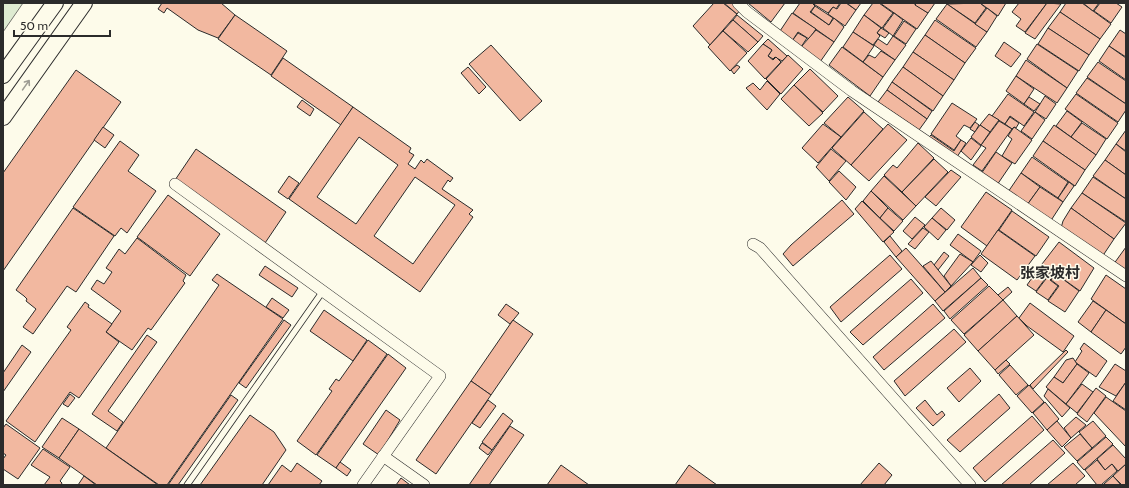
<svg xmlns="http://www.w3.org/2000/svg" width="1129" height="488" font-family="Cabin,'Noto Sans SC',sans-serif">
<rect width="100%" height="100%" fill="#fdfbea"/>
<path fill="#deebd1" stroke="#74746e" d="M3 3H23L3 32Z"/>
<g fill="#f2b8a0" stroke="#2b2b2b" fill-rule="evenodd">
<path d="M162 3H221L235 15 218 38 198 30 167 8 164 13 158 9Z"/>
<path d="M714 3H723L737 14 710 45 693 26Z"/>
<path d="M724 3H732L740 10 737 14Z"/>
<path d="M748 3H785L771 22Z"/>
<path d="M800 3H812L815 6 810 12 829 25 834 18 844 27 834 42 793 13Z"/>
<path d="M812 3H840L836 9 833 7 828 13Z"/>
<path d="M841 3H846L856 10 845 26 828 14 833 7 837 9Z"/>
<path d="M849 3H861L856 10 848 4Z"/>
<path d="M873 3H879L893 13 882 28 864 15Z"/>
<path d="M880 3H913L928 13 917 29Z"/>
<path d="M917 3H935L928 13 915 5Z"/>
<path d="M980 3 986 8 975 23 947 4Z"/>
<path d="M980 3H1006L998 16Z"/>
<path d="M1019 3H1047L1025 32 1016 26 1021 19 1012 12Z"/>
<path d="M1047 3 1061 4 1035 39 1025 33Z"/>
<path d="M1066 3H1082L1111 24 1100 39 1060 12Z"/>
<path d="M1083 3H1099L1093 11Z"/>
<path d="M1100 3H1116L1122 7 1111 23 1094 11Z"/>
<path d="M947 4 987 32 976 47 936 19Z"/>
<path d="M815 6 833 18 829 25 811 12Z"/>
<path d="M987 8 997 16 987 32 975 24Z"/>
<path d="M1060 12 1100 39 1089 55 1048 28Z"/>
<path d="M792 13 816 29 809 39 798 32 792 41 780 31Z"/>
<path d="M894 13 903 20 893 36 883 28Z"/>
<path d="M235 15 287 51 271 75 218 39Z"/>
<path d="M737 15 763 36 758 42 733 20Z"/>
<path d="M864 15 881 28 877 33 880 36 873 45 853 32Z"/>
<path d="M733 20 758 42 748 52 723 31Z"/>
<path d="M935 20 976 48 965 63 925 35Z"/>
<path d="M904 21 916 29 906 44 894 36Z"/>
<path d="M881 28 889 33 885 38 877 33Z"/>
<path d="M1048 28 1089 55 1079 71 1038 44Z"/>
<path d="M816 30 834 42 820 62 801 47Z"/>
<path d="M1120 30 1126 34V57L1109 46Z"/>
<path d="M723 31 747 53 730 71 708 47Z"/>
<path d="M853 32 874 46 863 62 843 47Z"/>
<path d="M798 33 807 38 801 47 792 41Z"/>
<path d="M925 35 965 63 954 80 913 52Z"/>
<path d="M893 36 906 45 895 60 874 45 878 39 887 45Z"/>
<path d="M768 39 787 56 782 61 775 57 773 59 768 56 772 50 763 44Z"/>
<path d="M1004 42 1021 54 1011 67 995 56Z"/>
<path d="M763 44 772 50 768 56 773 60 776 57 781 62 765 79 748 61Z"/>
<path d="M1037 44 1078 71 1067 88 1027 59Z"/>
<path d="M491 45 542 101 520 121 469 64Z"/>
<path d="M1109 46 1126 58V80L1099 61Z"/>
<path d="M842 47 883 77 870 96 829 65Z"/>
<path d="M881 51 895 60 883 77 863 62 869 55 875 58Z"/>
<path d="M913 52 954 80 943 96 903 67Z"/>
<path d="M788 55 803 69 781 94 766 79Z"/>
<path d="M283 58 353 107 341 125 271 76Z"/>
<path d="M1026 60 1067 88 1057 103 1016 76Z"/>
<path d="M1098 62 1126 81V104L1087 77Z"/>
<path d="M737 65 740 67 734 74 731 70Z"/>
<path d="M468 67 486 87 479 94 461 73Z"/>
<path d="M903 67 943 96 933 111 892 82Z"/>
<path d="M810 69 838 96 823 112 794 85Z"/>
<path d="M76 70 121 102 3 271V173Z"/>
<path d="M1016 76 1034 89 1024 104 1006 91Z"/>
<path d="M1087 78 1126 104V110L1118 122 1076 93Z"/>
<path d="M767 81 780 94 767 110 746 88 753 83 760 90Z"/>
<path d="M892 82 932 111 927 119 887 90Z"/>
<path d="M794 85 823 113 809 126 781 99Z"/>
<path d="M887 90 927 119 919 130 878 102Z"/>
<path d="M1008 94 1034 112 1024 126 1010 116 1005 124 992 116Z"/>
<path d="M1076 94 1118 123 1107 139 1065 109Z"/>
<path d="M1045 96 1056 104 1046 119 1035 112Z"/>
<path d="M848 97 864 111 841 137 824 123Z"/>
<path d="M1029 97 1040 104 1034 111 1024 104Z"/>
<path d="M302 100 314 109 310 116 297 107Z"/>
<path d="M952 103 977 119 970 128 964 125 956 136 961 140 954 150 931 134Z"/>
<path d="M353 107 411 148 409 152 414 155 408 164 415 169 421 160 424 163 427 159 453 178 450 182 448 180 442 189 473 210 469 214 473 217 420 292 289 199ZM359 137 398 165 356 224 317 197ZM415 177 455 205 413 264 374 236Z"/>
<path d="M1067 111 1082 122 1071 137 1056 126Z"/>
<path d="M864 112 883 129 851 165 832 148Z"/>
<path d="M1035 112 1045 120 1032 139 1021 131Z"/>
<path d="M989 114 999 120 990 132 980 125Z"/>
<path d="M1010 117 1019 123 1016 128 1014 127 1012 129 1005 124Z"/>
<path d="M999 121 1012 129 982 171 973 165 986 148 981 145Z"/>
<path d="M975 122 979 125 975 132 970 129Z"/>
<path d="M1082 123 1106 139 1096 155 1071 137Z"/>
<path d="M823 124 841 137 818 163 802 148Z"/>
<path d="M888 124 907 140 869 181 851 165Z"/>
<path d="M980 125 990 132 981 145 971 137Z"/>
<path d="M1054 125 1096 155 1085 170 1043 141Z"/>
<path d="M103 127 114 135 105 148 94 140Z"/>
<path d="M1014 127 1032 140 1015 164 1002 156 1012 139 1008 136Z"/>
<path d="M1126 130V151L1116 144Z"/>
<path d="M931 135 954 151 961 140 966 143 957 157 929 137Z"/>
<path d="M971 138 981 146 971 160 961 151Z"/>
<path d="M120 141 139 155 128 171 156 191 127 233 121 228 115 236 73 207Z"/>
<path d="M1043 141 1085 170 1075 186 1033 156Z"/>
<path d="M918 143 934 158 902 192 884 175 893 165 897 168Z"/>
<path d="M1116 144 1126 152V175L1105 160Z"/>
<path d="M196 149 286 212 263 246 173 183Z"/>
<path d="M831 149 846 161 829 181 816 167Z"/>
<path d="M996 152 1012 163 997 185 981 174Z"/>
<path d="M1032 157 1068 182 1058 198 1021 173Z"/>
<path d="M934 159 948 172 916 206 902 192Z"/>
<path d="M1105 160 1126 175V199L1093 176Z"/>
<path d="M951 170 961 177 936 206 925 197Z"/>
<path d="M839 171 856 187 846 200 829 182Z"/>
<path d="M1021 173 1040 187 1027 205 1008 192Z"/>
<path d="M289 176 299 183 288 199 278 192Z"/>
<path d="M884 176 916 206 903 220 871 191Z"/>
<path d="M1093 177 1126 199V222L1082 193Z"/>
<path d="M1069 182 1074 186 1063 202 1058 198Z"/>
<path d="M1040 187 1063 202 1050 222 1027 205Z"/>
<path d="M871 191 888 208 880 218 863 201Z"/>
<path d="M986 192 1012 210 987 246 961 227Z"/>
<path d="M1082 193 1126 223 1114 239 1071 208Z"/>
<path d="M168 195 220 234 190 276 137 237Z"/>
<path d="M842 200 854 214 793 266 783 254 791 245Z"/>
<path d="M862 201 894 232 883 242 855 209Z"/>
<path d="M73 208 114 236 76 292 67 286 33 334 23 327 36 309 26 301 27 299 24 296 16 290Z"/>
<path d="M888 208 903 221 894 231 880 218Z"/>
<path d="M941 208 955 220 947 230 932 218Z"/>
<path d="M1071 208 1114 239 1102 257 1061 228 1063 221Z"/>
<path d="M1012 211 1049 237 1036 256 999 230Z"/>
<path d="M915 217 925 225 912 239 903 231Z"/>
<path d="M932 218 946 230 938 240 924 227Z"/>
<path d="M923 228 929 232 915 249 908 244Z"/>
<path d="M998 230 1035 256 1017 280 981 254Z"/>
<path d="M958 234 981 251 973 262 950 245Z"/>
<path d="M890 236 902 251 896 257 884 242Z"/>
<path d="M137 238 186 275 183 281 185 283 151 330 148 328 132 350 106 332 121 311 91 289 97 280 104 284 112 272 106 268 119 249 125 254Z"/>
<path d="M1059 242 1094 268 1080 291 1042 264Z"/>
<path d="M1126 247V275L1113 265Z"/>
<path d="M906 248 945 292 935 301 896 257Z"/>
<path d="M944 252 949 256 938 270 934 265Z"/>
<path d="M960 254 973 262 951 286 944 276Z"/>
<path d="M890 255 902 269 841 322 830 307Z"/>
<path d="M980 255 988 263 981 272 971 265Z"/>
<path d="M931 261 951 286 945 292 923 266Z"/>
<path d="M1042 264 1051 271 1036 291 1027 285Z"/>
<path d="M265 266 298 288 292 297 259 275Z"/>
<path d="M973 268 981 278 943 311 935 301Z"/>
<path d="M1052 271 1056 274 1050 280 1058 286 1048 300 1036 292Z"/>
<path d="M217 274 283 319 167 485H159L106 448 219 285 212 280Z"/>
<path d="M1056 274 1079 291 1065 312 1048 301 1059 286 1051 280Z"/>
<path d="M1106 275 1126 289V324L1091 299Z"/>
<path d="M981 278 988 285 950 319 944 311Z"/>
<path d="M911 279 923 293 863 345 850 332Z"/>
<path d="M989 286 1003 300 964 334 951 320Z"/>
<path d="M1008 287 1012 292 1003 300 998 295Z"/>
<path d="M272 298 289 310 283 318 266 307Z"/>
<path d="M1003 300 1017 316 978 351 964 335Z"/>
<path d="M1093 301 1106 310 1091 332 1078 322Z"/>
<path d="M85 302 89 305 88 307 112 324 106 332 119 342 79 398 70 392 35 442 6 421 71 330 67 327Z"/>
<path d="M1030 303 1074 336 1063 352 1027 326 1019 318Z"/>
<path d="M506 304 519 313 510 324 498 315Z"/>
<path d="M933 304 945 318 884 370 873 357Z"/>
<path d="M324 310 367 340 353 361 310 331Z"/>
<path d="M1106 310 1126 324V347L1121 354 1091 332Z"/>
<path d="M1017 316 1034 335 995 370 978 351Z"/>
<path d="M284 320 291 325 246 388 239 383Z"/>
<path d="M513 320 533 334 491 395 471 381Z"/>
<path d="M954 329 966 342 905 396 894 381Z"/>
<path d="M147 335 157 342 108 411 123 422 117 431 92 414Z"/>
<path d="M368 340 387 354 316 455 297 441 332 391 329 389 336 379 339 381Z"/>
<path d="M1084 343 1107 361 1096 377 1075 362 1082 351 1080 349Z"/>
<path d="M22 345 31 352 3 392V373Z"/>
<path d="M1066 350 1068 352 1033 389 1030 385Z"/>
<path d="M388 354 406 368 336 468 317 455Z"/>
<path d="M1073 358 1077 364 1063 383 1054 377 1066 360Z"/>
<path d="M1006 360 1010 364 998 374 995 370Z"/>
<path d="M1077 364 1089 373 1066 404 1046 387 1054 377 1063 383Z"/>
<path d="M1115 364 1126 371V382L1116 396 1099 387Z"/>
<path d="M1010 365 1028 385 1016 395 999 375Z"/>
<path d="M970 368 981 381 959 402 947 388Z"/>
<path d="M471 381 491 395 436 474 416 460Z"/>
<path d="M1126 382V410L1113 401Z"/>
<path d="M1082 384 1093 392 1077 413 1066 404Z"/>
<path d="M1029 385 1044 402 1032 413 1017 396Z"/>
<path d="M1096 388 1106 396 1087 422 1077 414Z"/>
<path d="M1048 389 1070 408 1062 417 1044 396Z"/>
<path d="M70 394 75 398 68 407 63 404Z"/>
<path d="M999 394 1010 408 960 452 947 440Z"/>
<path d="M231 395 238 400 178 485H168Z"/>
<path d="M1106 397 1126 411V447L1094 413Z"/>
<path d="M488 400 496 406 480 428 472 423Z"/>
<path d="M925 400 937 415 942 411 945 415 933 426 916 408Z"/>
<path d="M1045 402 1059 419 1047 430 1033 413Z"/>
<path d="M386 410 400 420 379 455 363 444Z"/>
<path d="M503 413 513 421 492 450 482 442Z"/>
<path d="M250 415 274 432 286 450 262 485H200Z"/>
<path d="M1032 416 1044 430 985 482 973 468Z"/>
<path d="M1076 417 1086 425 1071 438 1064 428Z"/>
<path d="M62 418 79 429 59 458 42 447Z"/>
<path d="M1057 421 1071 438 1062 447 1047 430Z"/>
<path d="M1093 421 1106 436 1092 448 1079 432Z"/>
<path d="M6 424 40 448 18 479 3 469V459L6 455 3 453V428Z"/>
<path d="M510 426 524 435 489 485H469Z"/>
<path d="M79 429 158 485H97L59 458Z"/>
<path d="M1080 434 1092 448 1077 461 1064 447Z"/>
<path d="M1106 437 1113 444 1084 470 1077 462Z"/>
<path d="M1053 440 1065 453 1029 485H1001Z"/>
<path d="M482 443 492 450 488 455 479 448Z"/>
<path d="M1113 445 1126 459V464L1118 471 1112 464 1105 470 1097 459Z"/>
<path d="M43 449 70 467 60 481 62 483 61 485H44L50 477 31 465Z"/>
<path d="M1097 460 1105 470 1112 464 1117 471 1101 485H1097L1085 470Z"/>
<path d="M340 462 351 470 347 476 336 468Z"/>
<path d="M297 463 322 481 319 485H268L282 465 291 472Z"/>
<path d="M879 463 892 475 884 485H860Z"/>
<path d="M1073 463 1085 476 1075 485H1047Z"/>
<path d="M1126 464V485H1122L1113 476Z"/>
<path d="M561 465 589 485H547Z"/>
<path d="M689 465 717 485H675Z"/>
<path d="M84 476 96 485H78Z"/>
<path d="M1113 476 1121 485H1104V484Z"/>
<path d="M401 478 410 485H396Z"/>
</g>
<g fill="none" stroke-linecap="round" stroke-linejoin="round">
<g stroke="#2b2b2b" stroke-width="7">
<path id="lane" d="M187 485 323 291"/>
</g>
<g stroke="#2b2b2b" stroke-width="12">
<g id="street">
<path d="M738 3 747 12 852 91 1126 276"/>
<path d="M175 184 440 376 363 485"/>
<path d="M753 244 760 248 970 485"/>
<path d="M383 456 424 485"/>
</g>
</g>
<g stroke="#2b2b2b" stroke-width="18">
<g id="secondary">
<path d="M3 75 55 3"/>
<path d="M3 117 84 3"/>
</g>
</g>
<use href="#lane" stroke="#fdfbea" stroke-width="5.5"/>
<use href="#street" stroke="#fdfbea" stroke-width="11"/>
<use href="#secondary" stroke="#fdfbea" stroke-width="16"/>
</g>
<defs><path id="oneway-shaft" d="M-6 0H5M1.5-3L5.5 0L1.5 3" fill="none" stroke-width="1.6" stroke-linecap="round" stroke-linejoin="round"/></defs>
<use stroke="#9e9d94" href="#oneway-shaft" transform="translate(26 85) rotate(-55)"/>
<g text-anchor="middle" stroke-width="3" stroke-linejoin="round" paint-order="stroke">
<g font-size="15" font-weight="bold" fill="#2b2b2b" stroke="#fdfbea">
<text x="1050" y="278">张家坡村</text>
</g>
</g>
<rect width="1129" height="488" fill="none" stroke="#2b2b2b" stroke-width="8"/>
<path d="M14 30v6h96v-6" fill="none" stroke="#2b2b2b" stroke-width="2"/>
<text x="20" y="30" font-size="12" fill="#2b2b2b" stroke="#fdfbea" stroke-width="3" paint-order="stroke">50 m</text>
</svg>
